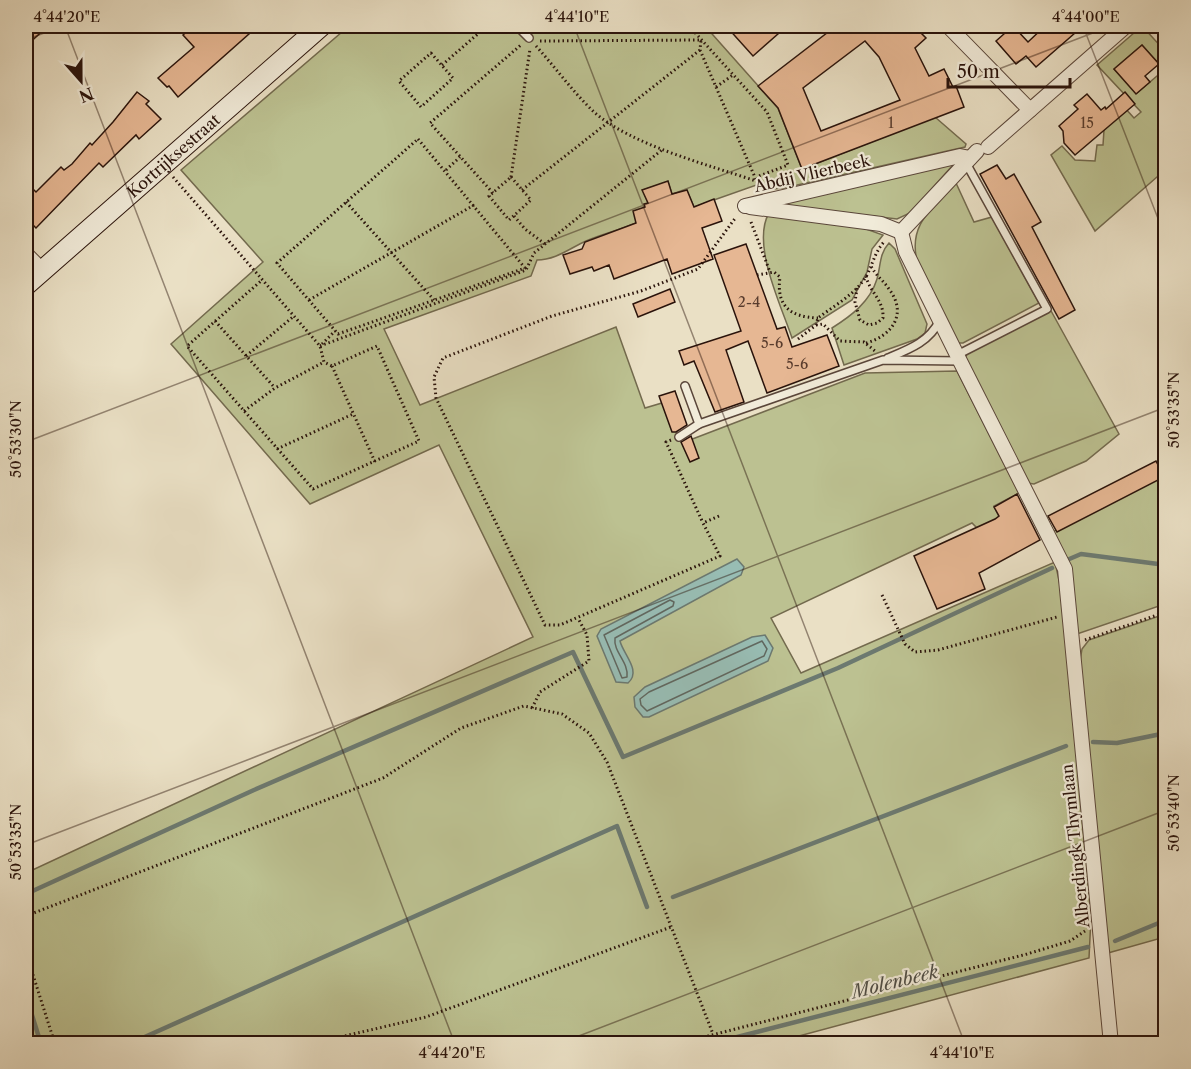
<svg xmlns="http://www.w3.org/2000/svg" width="1191" height="1069" font-family="'Libre Caslon Text',serif">
<rect width="100%" height="100%" fill="#eae0c5"/>
<filter id="stains"><feTurbulence type="fractalNoise" baseFrequency=".00333" numOctaves="4"/><feColorMatrix values="0 0 0 0 .2 0 0 0 0 .09 0 0 0 0 .02 0 0 0 .5 -.17"/></filter>
<radialGradient id="worn" r=".72"><stop offset=".6" stop-color="#630" stop-opacity="0"/><stop offset="1" stop-color="#630" stop-opacity=".3"/></radialGradient>
<g fill="#bcc191" stroke="#736a4e" stroke-width="1.5" fill-rule="evenodd">
<path d="M349 26H705L778 108 802 169 935 117 966 144 965 147 784 188 774 189 762 183 694 207 687 191 672 194 668 182 643 190 648 203 636 223C620 230 602 234 586 241 570 248 556 260 537 260L531 276 384 329 420 405 616 327 645 408 662 403 682 443 865 373 957 371 1019 493 994 506 1001 521 980 531 972 523 771 618 801 673 1055 562 1062 594 1091 917 1089 958 773 1043H26V873L533 637 439 445 310 504 171 344 263 262 181 170Z"/>
<path d="M1142 26 1165 51V170L1095 231 1051 155 1062 146 1075 160 1095 161 1097 145H1103L1104 130 1124 107 1134 118 1141 112 1097 65ZM1142 45 1164 70 1137 93 1114 69Z"/>
<path d="M952 161 953 165 910 213 897 219 773 204Z"/>
<path d="M956 183 974 222 992 217 1039 303 963 343H957L917 261C908 223 933 209 956 183Z"/>
<path d="M769 213 852 224 883 235 872 249 867 272 852 300 792 338C781 305 751 244 769 213Z"/>
<path d="M889 243 895 249 927 324 925 333 917 339 844 365 832 328C851 316 870 302 877 279 881 265 879 254 889 243Z"/>
<path d="M1050 309 1119 434 1086 461 1034 484 1027 483 965 358 970 349Z"/>
<path d="M1165 473V604L1077 634C1073 598 1073 562 1052 532Z"/>
<path d="M1165 614V937L1108 953 1080 661 1082 649 1089 640Z"/>
</g>
<g fill="#98bdb4" stroke="#6c7970" stroke-width="1.5">
<path d="M737 559 744 567 741 575 620 641C623 654 642 671 628 683L616 682 597 636 601 629Z"/>
<path d="M765 635 773 648 768 661 649 717H643L635 707 634 697 645 687 752 637Z"/>
</g>
<g fill="none" stroke-linecap="round" stroke-linejoin="round">
<g stroke="#616860" stroke-width="1.5">
<path d="M670 600 674 602 673 606 615 638C613 652 629 662 627 677L622 678 604 635Z"/>
<path d="M762 641 767 649 764 656 647 711 641 705 640 699 649 692Z"/>
</g>
<g stroke="#6c7970" stroke-width="4.5">
<path d="M1067 560 1081 554 1166 565"/>
<path d="M1093 742 1117 743 1166 733"/>
<path d="M26 894 254 790 573 652 623 757 838 668 1052 568"/>
<path d="M673 897 1066 746"/>
<path d="M1115 941 1166 920"/>
<path d="M26 996 41 1044"/>
<path d="M129 1044 617 826 647 907"/>
<path d="M710 1044 1088 947"/>
</g>
</g>
<g fill="#e6b793" stroke="#2a130b" stroke-width="1.5" fill-rule="evenodd">
<path d="M26 26H48L26 46Z"/>
<path d="M193 26H258L178 97 169 86 167 87 158 78 194 47 183 35Z"/>
<path d="M726 26H787L753 56Z"/>
<path d="M836 26H914L926 38 915 48 929 76 944 69 953 87 956 86 964 107 802 169 778 108 758 86ZM865 41 879 57 900 100 821 131 803 88Z"/>
<path d="M1013 26 1028 42 1045 26H1083L1036 67 1026 56 1016 64 996 41Z"/>
<path d="M1142 45 1159 64 1145 76 1150 82 1136 94 1114 69Z"/>
<path d="M137 92 149 101 146 104 161 119 139 139 136 135 103 167 99 163 36 228 26 218V197L33 189 36 192 61 167 64 170 72 164 90 143 92 145 113 122Z"/>
<path d="M1125 92 1135 104 1075 155 1064 143 1063 131 1059 126 1078 109 1074 105 1087 94 1101 110 1105 107 1106 109Z"/>
<path d="M997 165 1006 179 1014 174 1041 222 1032 227 1075 310 1059 319 980 174Z"/>
<path d="M668 181 672 194 687 190 694 207 714 199 722 221 702 228 713 259 672 274 667 259 614 279 609 265 594 271 592 267 570 274 563 255 582 249 585 242 636 223 633 211 645 207 644 204 648 203 642 190Z"/>
<path d="M746 244 777 329 785 327 792 347 827 335 839 366 767 393 748 341 726 350 744 402 715 412 694 361 684 365 679 351 741 331 714 255Z"/>
<path d="M670 289 675 302 638 317 633 304Z"/>
<path d="M675 391 687 425 676 432H672L659 396Z"/>
<path d="M691 436 699 458 690 462 681 442Z"/>
<path d="M1156 461 1164 477 1057 532 1048 516Z"/>
<path d="M1017 494 1040 540 979 573 985 589 937 609 914 556 995 519 999 516 994 507Z"/>
</g>
<g fill="none" stroke-linecap="round" stroke-linejoin="round">
<g stroke="#5a463a" stroke-width="10">
<g id="lane">
<path d="M517 26 529 38"/>
<path d="M957 355 1047 309 966 163"/>
<path d="M888 358C910 349 929 342 940 320"/>
<path d="M685 386 699 424 883 360 960 361"/>
<path d="M679 437 699 424"/>
</g>
</g>
<g stroke="#5a463a" stroke-width="16">
<g id="street">
<path d="M948 26 1030 110"/>
<path d="M988 147 1126 26"/>
<path d="M745 206 960 156 970 158"/>
<path d="M750 207 881 224 901 232"/>
<path d="M901 232 906 252 960 361 1065 569 1111 1044"/>
<path d="M901 232 977 151"/>
<path d="M26 254 42 270"/>
</g>
</g>
<g stroke="#2a130b" stroke-width="22">
<g id="secondary">
<path id="s1" d="M26 285 321 26"/>
</g>
</g>
<g stroke="#2a130b" stroke-width="3" stroke-dasharray="1.5 3" stroke-linecap="butt">
<path d="M689 26 767 112 788 165 759 176 756 181"/>
<path d="M536 32 544 26"/>
<path d="M540 41 701 40 700 50 760 189"/>
<path d="M536 46C555 67 573 92 594 112 631 145 709 165 756 181"/>
<path d="M431 53 453 78 421 107 399 81Z"/>
<path d="M442 65 487 26"/>
<path d="M716 87 733 75"/>
<path d="M418 139 525 268 338 334 277 263Z"/>
<path d="M446 170 460 157"/>
<path d="M173 177 320 346 324 362 332 366 377 346 419 441 313 489 187 346 262 280"/>
<path d="M511 177 530 49"/>
<path d="M511 177 531 200 509 220 489 196Z"/>
<path d="M522 190 700 50"/>
<path d="M493 193 430 123 522 44"/>
<path d="M346 202 434 300"/>
<path d="M514 216 525 229 545 244"/>
<path d="M751 222 770 272"/>
<path d="M757 275 774 272 780 277C776 306 790 317 818 318"/>
<path d="M857 288 855 302 860 320 869 325 877 323 883 318C884 300 870 293 866 276"/>
<path d="M309 300 474 205"/>
<path d="M215 321 275 388"/>
<path d="M816 325 823 324 840 341 864 342 875 351"/>
<path d="M798 339 816 325 818 318C835 305 856 294 867 275 873 263 875 252 884 242"/>
<path d="M866 343C892 336 908 314 889 289 883 280 876 276 871 266"/>
<path d="M322 344 335 331"/>
<path d="M320 346 526 270 534 253 663 149"/>
<path d="M246 356 294 316"/>
<path d="M332 366 375 462"/>
<path d="M244 411 275 388 324 362"/>
<path d="M671 440 666 442 703 523"/>
<path d="M277 449 353 414"/>
<path d="M719 516 703 523 720 556 560 625H545L436 398 434 377 443 358 552 316 641 291 698 269 736 217"/>
<path d="M882 595 905 644 915 652 938 650 1057 617"/>
<path d="M1085 640 1166 612"/>
<path d="M532 708 540 692 589 661 587 635 578 618"/>
<path d="M26 916 383 778 461 728 524 706 562 714 589 733 607 762 713 1034"/>
<path d="M26 953 55 1044"/>
<path d="M310 1044 426 1017 671 927"/>
<path d="M677 1044 1027 954 1070 941 1085 931"/>
</g>
<use href="#lane" stroke="#f1ebd9" stroke-width="7"/>
<use href="#street" stroke="#f1ebd9" stroke-width="14"/>
<use href="#secondary" stroke="#f1ebd9" stroke-width="20"/>
</g>
<path fill="none" stroke="#2a130b" stroke-width="1.5" stroke-opacity="0.45" d="M65 26 455 1044M574 26 965 1044M1083 26 1166 239M26 40 62 26M26 442 1111 26M26 845 1166 407M558 1044 1166 810"/>
<g text-anchor="middle" stroke-width="4.5" stroke-linejoin="round" paint-order="stroke">
<g font-size="14" fill="#593c2d">
<text x="891" y="128">1</text>
<text x="1087" y="128">15</text>
<text x="749" y="307">2-4</text>
<text x="772" y="348">5-6</text>
<text x="797" y="369">5-6</text>
</g>
<g font-size="16" fill="#2a130b" stroke="#f1ebd9">
<text dy="6" stroke="none"><textPath href="#s1" startOffset="196">Kortrijksestraat</textPath></text>
<text transform="translate(812 173) rotate(-13)" y="6">Abdij Vlierbeek</text>
<text transform="translate(1075 846) rotate(-96)" y="6">Alberdingk Thymlaan</text>
</g>
<g font-size="18" font-style="italic" fill="#504e46" stroke="#f1ebd9">
<text transform="translate(895 982) rotate(-14)" y="6">Molenbeek</text>
</g>
</g>
<rect width="1191" height="1069" fill="none" stroke="#eae0c5" stroke-width="66"/>
<g transform="translate(81 81) rotate(159)" stroke="#f1ebd9" stroke-width="4.5" paint-order="stroke">
<path d="M0-4.5L10 22L0 15L-10 22Z" fill="#2a130b"/>
<text y="-9" font-size="16" font-weight="bold" text-anchor="middle" fill="#2a130b">N</text>
</g>
<path d="M948 78v9h122v-9" fill="none" stroke="#2a130b" stroke-width="3"/>
<text x="957" y="78" font-size="18" fill="#2a130b" stroke="#f1ebd9" stroke-width="4.5" paint-order="stroke">50 m</text>
<rect x="33" y="33" width="1125" height="1003" fill="none" stroke="#2a130b" stroke-width="2"/>
<g font-size="15" text-anchor="middle" fill="#2a130b">
<text x="67" y="22">4°44'20"E</text>
<text x="577" y="22">4°44'10"E</text>
<text x="1086" y="22">4°44'00"E</text>
<text transform="translate(1174 410) rotate(-90)" y="5">50°53'35"N</text>
<text transform="translate(16 439) rotate(-90)" y="5">50°53'30"N</text>
<text transform="translate(1174 813) rotate(-90)" y="5">50°53'40"N</text>
<text transform="translate(16 842) rotate(-90)" y="5">50°53'35"N</text>
<text x="452" y="1058">4°44'20"E</text>
<text x="962" y="1058">4°44'10"E</text>
</g>
<rect width="100%" height="100%" filter="url(#stains)"/>
<rect width="100%" height="100%" fill="url(#worn)"/>
</svg>
